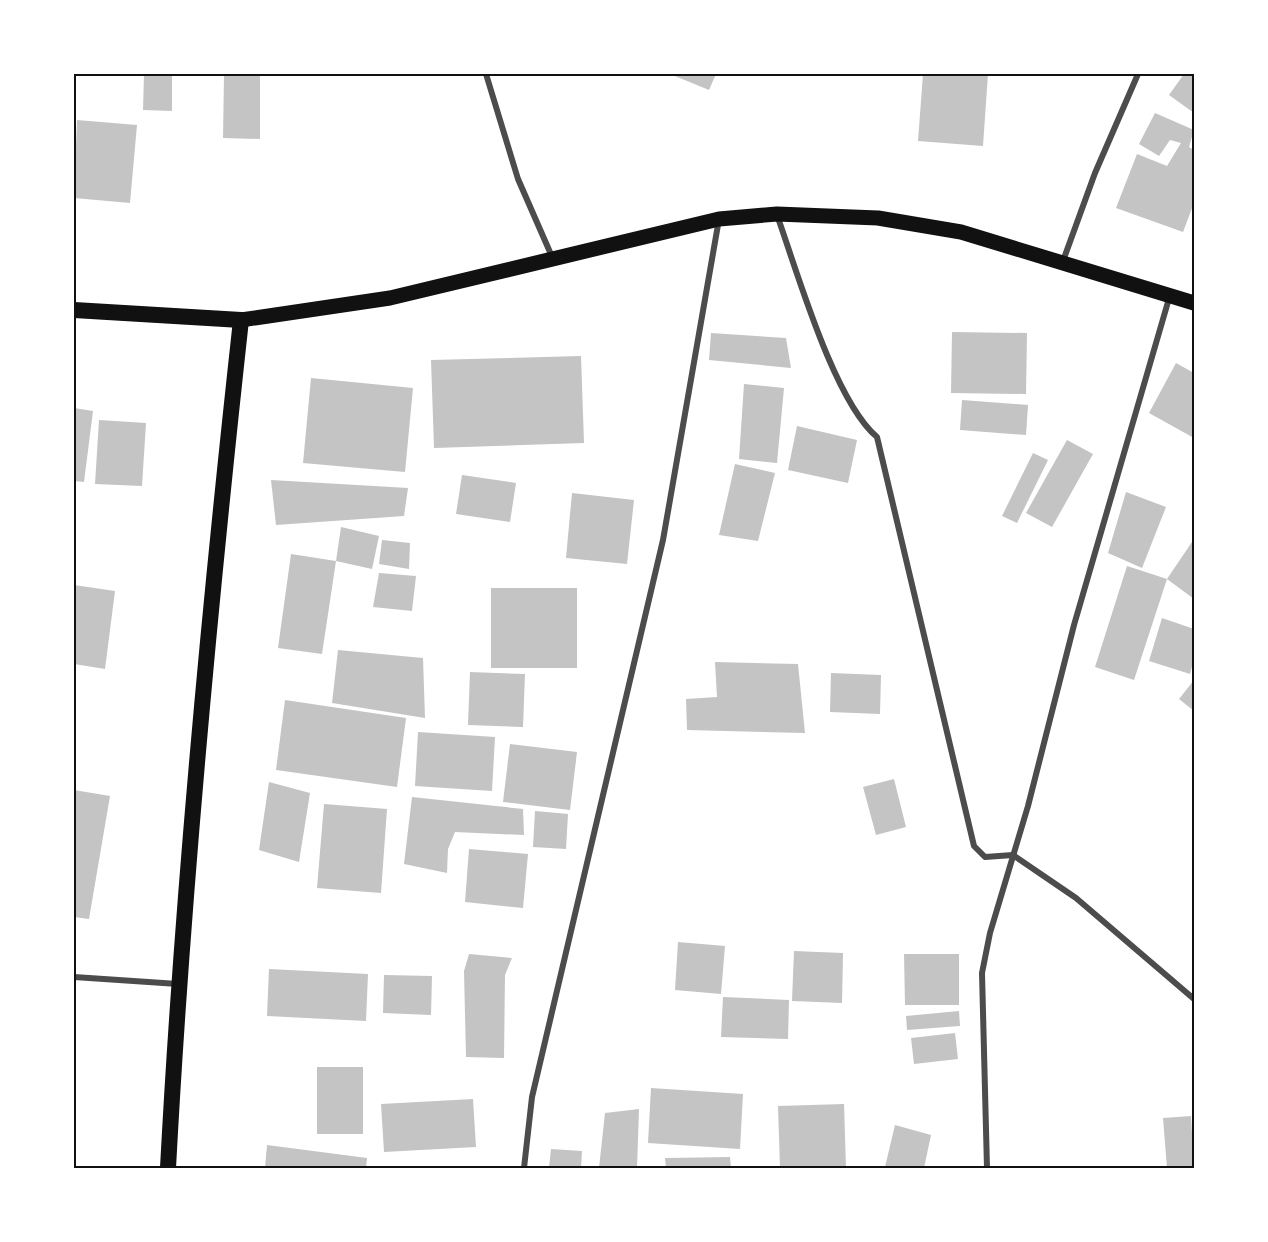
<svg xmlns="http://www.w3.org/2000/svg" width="1268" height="1242" font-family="'Work Sans',sans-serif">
<rect width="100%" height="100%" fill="#fff"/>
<g fill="#c4c4c4">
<path d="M144 74H172V111L143 110Z"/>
<path d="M224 74H260V139L223 138Z"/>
<path d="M670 74H716L709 90Z"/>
<path d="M923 74H988L983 146 918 141Z"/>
<path d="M1184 74H1194V113L1169 95Z"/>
<path d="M1155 113 1194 130 1189 147 1194 150V203L1183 232 1116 208 1137 154 1167 166 1181 143 1170 140 1159 156 1139 144Z"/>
<path d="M77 120 137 125 130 203 74 198Z"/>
<path d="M952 332 1027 333 1026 394 951 393Z"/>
<path d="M711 333 786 338 791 368 709 360Z"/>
<path d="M581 356 584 443 434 448 431 360Z"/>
<path d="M1176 363 1194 373V438L1149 413Z"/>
<path d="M311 378 413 388 405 472 303 463Z"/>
<path d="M744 384 784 388 777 463 739 459Z"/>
<path d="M962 400 1028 405 1026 435 960 430Z"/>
<path d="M74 408 93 411 84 482 74 481Z"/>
<path d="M99 420 146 423 142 486 95 484Z"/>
<path d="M797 426 857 440 848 483 788 470Z"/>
<path d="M1067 440 1093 454 1052 527 1026 513Z"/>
<path d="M1033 453 1048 460 1017 523 1002 516Z"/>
<path d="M735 464 775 473 758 541 719 535Z"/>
<path d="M462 475 516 483 510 522 456 514Z"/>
<path d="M271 480 408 488 404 516 276 525Z"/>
<path d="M1126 492 1166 507 1142 568 1108 553Z"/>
<path d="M572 493 634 500 627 564 566 558Z"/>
<path d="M341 527 379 536 372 569 336 561Z"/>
<path d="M1194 539V599L1167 579Z"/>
<path d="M382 540 410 543 409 569 379 564Z"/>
<path d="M291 554 336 561 322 654 278 648Z"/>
<path d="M1127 566 1167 579 1134 680 1095 667Z"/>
<path d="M379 573 416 576 412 611 373 607Z"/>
<path d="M74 585 115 591 105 669 74 664Z"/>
<rect x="491" y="588" width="86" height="80"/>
<path d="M1162 618 1194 629V659L1190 674 1149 661Z"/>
<path d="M338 650 423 658 425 718 332 703Z"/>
<path d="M715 662 798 664 805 733 687 730 686 699 717 697Z"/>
<path d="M470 672 525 674 523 727 468 725Z"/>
<path d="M831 673 881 675 880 714 830 712Z"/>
<path d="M1194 680V711L1179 699Z"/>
<path d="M285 700 406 718 397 787 276 770Z"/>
<path d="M418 732 495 737 492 791 415 786Z"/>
<path d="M510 744 577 752 570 810 503 802Z"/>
<path d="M894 779 906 827 876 835 863 787Z"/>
<path d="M269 782 310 793 299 862 259 850Z"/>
<path d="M74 790 110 796 89 919 74 917Z"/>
<path d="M412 797 523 809 524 835 455 832 448 849 447 873 404 864Z"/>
<path d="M324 804 387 809 381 893 317 888Z"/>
<path d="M535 811 568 814 566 849 533 847Z"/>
<path d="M469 849 528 854 523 908 465 902Z"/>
<path d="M678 942 725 946 721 994 675 990Z"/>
<path d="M794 951 843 953 842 1003 792 1001Z"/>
<path d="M469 954 512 958 505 975 504 1058 466 1057 464 971Z"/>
<path d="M904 954H959V1005H905Z"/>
<path d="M269 969 368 974 366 1021 267 1016Z"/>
<path d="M384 975 432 976 431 1015 383 1013Z"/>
<path d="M723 997 789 1000 788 1039 721 1037Z"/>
<path d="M959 1011 960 1026 907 1030 906 1016Z"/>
<path d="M955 1033 958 1059 914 1064 911 1038Z"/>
<rect x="317" y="1067" width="46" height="67"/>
<path d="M651 1088 743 1094 740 1149 648 1143Z"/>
<path d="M473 1099 476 1147 384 1152 381 1104Z"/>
<path d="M844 1104 846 1168H780L778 1106Z"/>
<path d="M639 1109 637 1168H599L605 1113Z"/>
<path d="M1191 1116 1194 1168H1167L1163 1118Z"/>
<path d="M895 1125 931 1135 924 1168 885 1167Z"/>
<path d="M267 1145 367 1158 366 1168H265Z"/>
<path d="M551 1149 582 1151 581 1168H549Z"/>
<path d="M730 1157 731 1168H666L665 1158Z"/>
</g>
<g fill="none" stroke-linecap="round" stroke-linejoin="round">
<g stroke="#4c4c4c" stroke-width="6">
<path d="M486 74 518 179 553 259"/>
<path d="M777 215C797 271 834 401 877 437L974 846 985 857 1013 855 1076 898 1194 999"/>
<path d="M1063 261 1095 173 1138 74"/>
<path d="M74 977 178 984"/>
<path d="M524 1168 532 1097 663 540 719 219"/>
<path d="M987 1168 982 973 990 933 1028 806 1074 625 1170 295"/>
</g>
<path stroke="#111" stroke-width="15" d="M241 320 390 298 719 219 777 214 878 218 961 232 1194 303"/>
<path stroke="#111" stroke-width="16" d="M74 310 241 320C210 602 183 885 168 1168"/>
</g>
<rect width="1268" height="1242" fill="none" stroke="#ffffff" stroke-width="150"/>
<rect x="75" y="75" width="1118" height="1092" fill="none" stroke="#111" stroke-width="2"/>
</svg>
